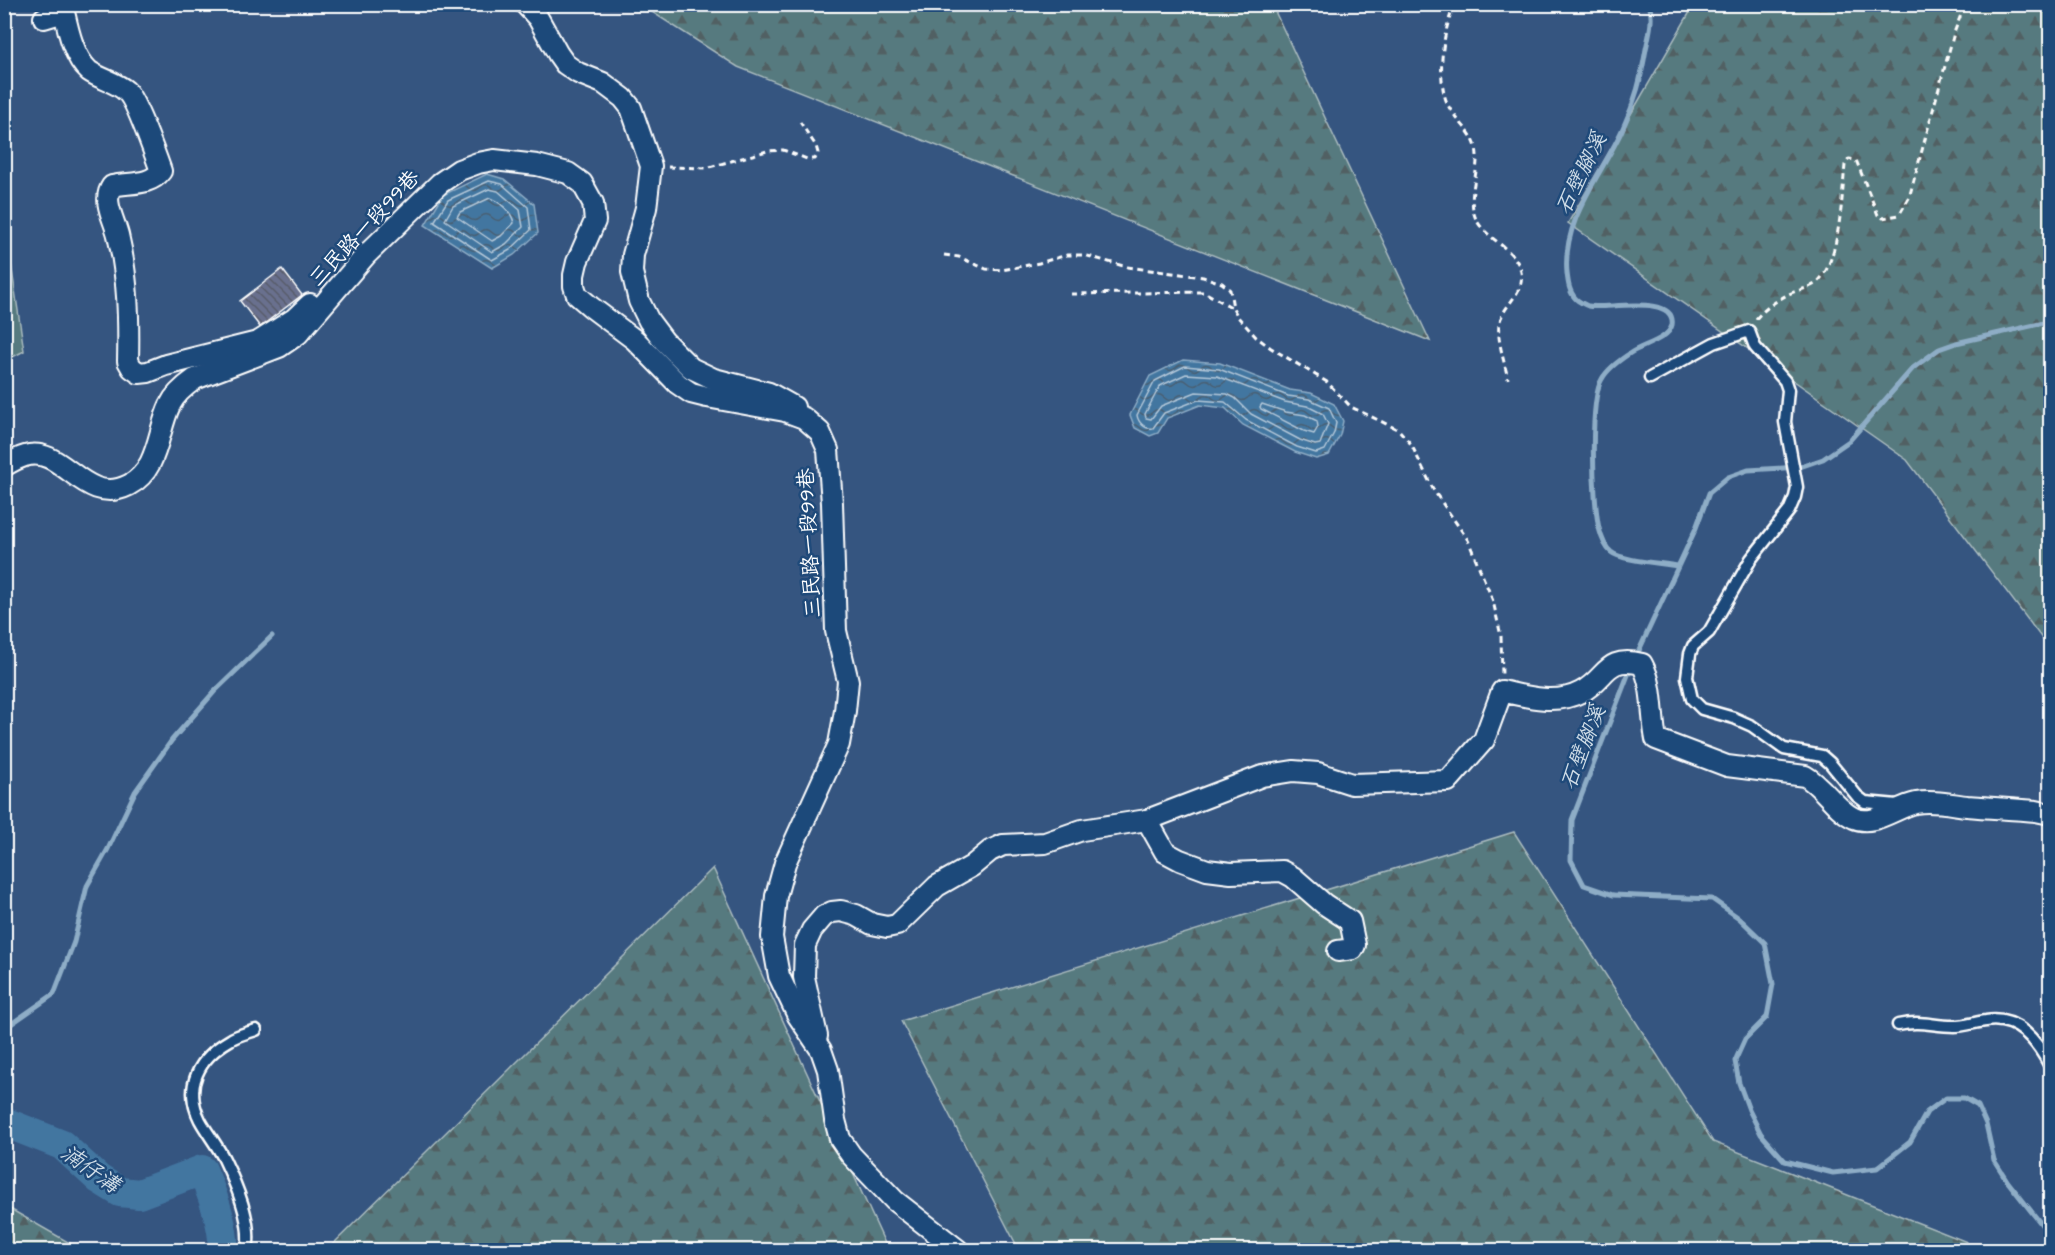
<svg xmlns="http://www.w3.org/2000/svg" width="2055" height="1255" font-family="'Architects Daughter','LXGW WenKai TC',sans-serif">
<defs>
<pattern id="forest-firs" width="22" height="20" patternUnits="userSpaceOnUse" patternTransform="scale(1.5)"><rect width="22" height="20" fill="#577a7f"/><path d="M5 1l3.5 6h-7zM16 11l3.5 6h-7z" fill="#516163"/></pattern>
<pattern id="water-waves" width="16" height="10" patternUnits="userSpaceOnUse" patternTransform="scale(1.5)"><rect width="16" height="10" fill="#4376a0"/><path d="M0 5q4-4 8 0t8 0" fill="none" stroke="#485f72"/></pattern>
<pattern id="building-back-hatch" width="6" height="6" patternUnits="userSpaceOnUse" patternTransform="scale(1.5)"><rect width="6" height="6" fill="#69708e"/><path d="M-1 5l2 2M0 0l6 6M5-1l2 2" fill="none" stroke="#595c6a"/></pattern>
</defs>
<rect width="100%" height="100%" fill="#355580"/>
<filter id="ink" filterUnits="userSpaceOnUse"><feTurbulence type="fractalNoise" baseFrequency=".0167" numOctaves="2"/><feDisplacementMap in="SourceGraphic" scale="12" xChannelSelector="R" yChannelSelector="G"/><feConvolveMatrix kernelMatrix="1 2 1 2 8 2 1 2 1" color-interpolation-filters="sRGB"/></filter>
<g filter="url(#ink)">
<g fill="url(#forest-firs)" stroke="#abbcbf" stroke-width="1.5">
<path d="M641 5H1272L1430 341 738 67Z"/>
<path d="M1694 5H2050V649L1907 460 1568 223Z"/>
<path d="M4 216 24 351 5 361H4Z"/>
<path d="M1514 832 1713 1142 1967 1242V1250H1019L901 1021Z"/>
<path d="M713 868 888 1250H327Z"/>
<path d="M4 1206H5L82 1250H5Z"/>
</g>
<g fill="url(#water-waves)" stroke="#8eadc6" stroke-width="1.5">
<path d="M487 174 504 179 534 204 538 233 514 255 492 268 425 225 443 195Z"/>
<path d="M1183 360 1220 363 1290 390 1311 393 1334 404 1343 421 1340 435 1329 455 1316 459 1295 452 1243 425 1225 408 1200 405 1167 418 1158 433 1150 436 1135 428 1130 415 1150 376Z"/>
</g>
<g fill="none" stroke-linecap="round" stroke-linejoin="round">
<g stroke="#b4c8d9" stroke-width="1.5">
<path d="M489 181 502 184 528 207 531 230 510 250 492 260 434 222 448 200Z"/>
<path d="M489 189 498 191 520 210 523 227 506 244 492 252 445 220 453 206Z"/>
<path d="M490 198C500 202 512 212 514 223L501 236 492 241 457 217 460 212Z"/>
<path d="M1185 366 1219 369 1288 396 1309 399 1329 408 1336 423 1334 433 1325 450 1316 453 1297 447 1246 420 1225 402 1198 400 1164 413 1153 428C1145 430 1138 422 1137 415L1155 381Z"/>
<path d="M1186 374 1217 376 1285 402 1307 406 1323 414 1328 424 1320 444 1315 445 1300 440 1251 414 1235 398 1227 394 1196 392 1161 406 1151 419 1146 418 1145 414 1160 386Z"/>
<path d="M1262 404 1286 412 1305 415 1317 421 1318 427 1314 434 1304 431 1261 409 1260 407Z"/>
</g>
<g stroke="#8eadc6" stroke-width="5">
<path d="M1649 4C1654 18 1649 35 1646 49 1641 78 1636 100 1623 128 1602 175 1562 218 1567 273 1568 282 1569 292 1576 299 1578 301 1585 305 1588 306 1604 310 1677 293 1672 325 1669 339 1643 345 1632 352 1621 359 1608 368 1602 379 1589 399 1593 503 1599 528 1601 536 1604 546 1611 552 1622 561 1662 563 1677 566"/>
<path d="M1635 659 1696 528 1709 493 1728 477 1748 470 1800 467 1823 459 1849 441 1913 368 1939 349 1956 343 2048 322"/>
<path d="M1631 667 1572 820 1571 860 1584 885 1613 895 1712 899 1739 918 1765 943 1773 984 1767 1017 1745 1039 1735 1061 1739 1083 1749 1110 1761 1134 1785 1161 1833 1173 1877 1168 1910 1142 1927 1112 1946 1098H1964L1978 1106 1986 1124 1994 1160 2008 1182 2050 1235"/>
<path d="M4 1029 54 994 74 942 87 886 108 849 135 792 172 740 214 692 272 636"/>
</g>
<path stroke="#4376a0" stroke-width="30" d="M4 1122 62 1145 99 1179 120 1192 139 1194 202 1170C211 1191 225 1228 223 1250"/>
</g>
<path fill="url(#building-back-hatch)" stroke="#fff" stroke-width="1.5" d="M282 269 302 295 260 327 240 301Z"/>
<g fill="none" stroke-linecap="round" stroke-linejoin="round">
<g stroke="#fff" stroke-width="15">
<g id="service">
<path d="M1650 378 1714 343 1749 331 1755 347 1785 381 1788 390 1785 422 1797 487 1795 497 1789 511 1751 559 1709 632 1693 646 1690 654 1687 677 1692 699 1702 709 1734 718 1752 726 1784 749 1822 756 1830 763 1857 796 1865 802 1897 805"/>
<path d="M1898 1025C1921 1020 1932 1026 1954 1026 1965 1026 1976 1022 1986 1021 2018 1016 2037 1041 2050 1066"/>
<path d="M247 1250C253 1223 236 1184 224 1159 217 1145 207 1133 200 1120 183 1086 199 1058 230 1040 237 1035 247 1033 256 1030"/>
</g>
</g>
<g stroke="#fff" stroke-width="24">
<g id="minor">
<path d="M525 4 538 18 558 54 565 64 578 73 603 83 623 98 631 108 651 166 646 208 633 255 632 272 639 301 649 321 664 341 691 368 714 379 769 393 794 407"/>
<path d="M44 18 64 12C68 30 74 58 89 71 100 79 116 82 126 91 135 98 156 157 161 171 150 186 129 182 112 186 102 200 114 219 118 235 128 277 129 319 128 361L132 368 139 373 148 372 166 365 258 342 294 319 310 304"/>
<path d="M4 466C11 462 18 458 25 456 63 444 83 508 129 485 159 469 157 432 170 405 175 394 185 386 195 379L279 347 298 334 366 255 440 183 459 170 478 163 494 160 537 165 568 173 582 183 593 203 595 221 577 262 574 275V286L577 295 591 307 635 340 678 384 691 393 707 397 785 411 804 418 820 432 828 450 832 503 836 631 848 681 845 711 839 744 785 863 776 896 772 937 779 976 798 1016 821 1050 828 1070 835 1120 840 1139 851 1155 895 1201 958 1250"/>
<path d="M1147 820 1165 852 1180 860 1207 870 1231 873 1282 871 1293 877 1324 904 1350 921 1355 945 1353 949 1338 951"/>
<path d="M817 1036 804 977 805 945 812 930 824 916 832 912 841 911 856 915 872 924 887 927 897 925 937 886 972 866 990 851 1003 845 1045 843 1082 830 1147 820 1262 776 1293 771 1318 773 1352 784 1448 781 1484 740 1502 691C1527 697 1557 705 1581 692 1608 678 1604 655 1642 664 1654 686 1651 715 1656 739L1727 766 1805 776C1823 786 1837 811 1854 818 1874 827 1896 807 1916 803 1932 800 1950 804 1967 806 1990 808 2013 809 2036 811L2050 814"/>
</g>
</g>
<g stroke="#fff" stroke-width="3" stroke-dasharray="6 4.5" stroke-linecap="butt">
<path d="M1455 4C1443 29 1435 82 1449 107 1456 120 1470 130 1475 144 1483 169 1464 197 1477 221 1488 240 1517 250 1521 272 1525 293 1505 303 1500 321 1495 334 1505 364 1508 379"/>
<path d="M668 167 706 168 767 151 783 150 807 159H815L818 153 816 146 800 122"/>
<path d="M944 255 959 257 986 269 1002 270 1039 263 1067 255H1084L1127 267 1203 277 1222 283 1230 290 1233 308 1238 317 1256 337 1271 348 1327 382 1351 407 1399 430 1411 444 1434 491 1468 540 1493 601 1501 636 1502 675"/>
<path d="M1071 294 1204 292 1233 308"/>
<path d="M1756 319C1764 309 1777 300 1789 294 1797 290 1807 289 1815 284 1840 266 1842 194 1845 165L1849 159 1856 160 1878 215 1883 218 1899 215 1909 198 1954 33 1965 4"/>
</g>
<use href="#service" stroke="#1f4a7a" stroke-width="10"/>
<use href="#minor" stroke="#1f4a7a" stroke-width="20"/>
</g>
</g>
<g text-anchor="middle" stroke-width="5" stroke-linejoin="round" paint-order="stroke">
<g font-size="21" fill="#fff" stroke="#1f4a7a">
<text transform="translate(364 228) rotate(-47)" y="7">三民路一段99巷</text>
<text transform="translate(809 543) rotate(-93)" y="7">三民路一段99巷</text>
</g>
<g font-size="22" font-style="italic" fill="#d0dde7" stroke="#1f4a7a">
<text transform="translate(1580 173) rotate(-64)" y="8">石壁腳溪</text>
<text transform="translate(1582 747) rotate(-69)" y="8">石壁腳溪</text>
<text transform="translate(91 1168) rotate(35)" y="8">湳仔溝</text>
</g>
</g>
<rect width="2055" height="1255" fill="none" stroke="#1f4a7a" stroke-width="24"/>
<rect x="12" y="12" width="2031" height="1231" fill="none" stroke="#fff" stroke-width="2" filter="url(#ink)"/>
</svg>
